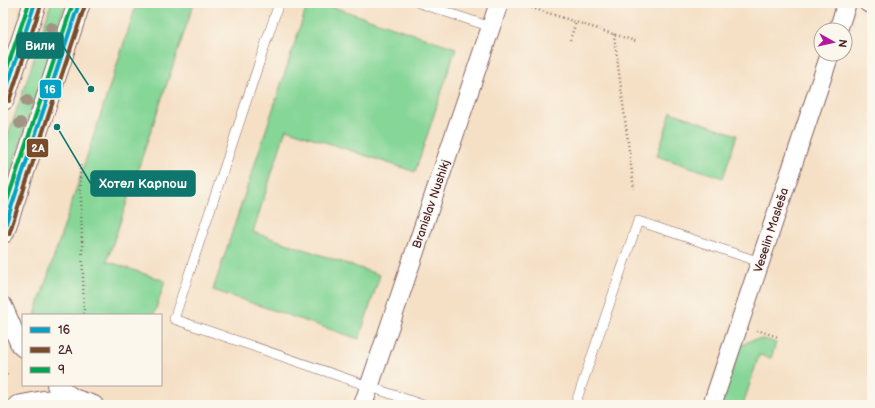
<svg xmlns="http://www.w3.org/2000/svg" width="875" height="408" font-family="'Balsamiq Sans',sans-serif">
<rect width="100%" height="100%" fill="#fbf7ec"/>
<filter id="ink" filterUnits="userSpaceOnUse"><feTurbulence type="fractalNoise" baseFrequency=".025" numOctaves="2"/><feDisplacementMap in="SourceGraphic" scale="8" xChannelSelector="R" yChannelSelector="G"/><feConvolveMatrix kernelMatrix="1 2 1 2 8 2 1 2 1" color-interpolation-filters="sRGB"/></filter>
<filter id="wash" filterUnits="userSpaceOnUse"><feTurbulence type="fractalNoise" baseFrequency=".012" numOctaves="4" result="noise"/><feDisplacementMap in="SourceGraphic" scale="16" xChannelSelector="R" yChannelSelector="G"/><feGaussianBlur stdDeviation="0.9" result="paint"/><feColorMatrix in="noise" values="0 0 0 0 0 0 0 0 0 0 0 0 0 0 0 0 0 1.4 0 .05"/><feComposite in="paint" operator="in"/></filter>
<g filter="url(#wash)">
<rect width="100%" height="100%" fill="#f5e0c6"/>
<g fill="#85d697" stroke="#687a61">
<path d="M51 3H66L3 195V150L29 74Z"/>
<path d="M137 3H194L107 261 165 281 154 315H35Z"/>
<path d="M308 3H321L456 48 415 172 286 129 253 232 380 275 359 339 213 290Z"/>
<path d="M671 112 737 135 723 178 657 156Z"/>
<path d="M764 339 776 343 771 358 759 355 743 405H720L740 346 752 340Z"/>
</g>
</g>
<g filter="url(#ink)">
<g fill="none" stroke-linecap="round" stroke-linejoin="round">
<g stroke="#866361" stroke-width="10">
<g id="lane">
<path d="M279 3 174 319 423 405"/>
<path d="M419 3 491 27"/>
<path d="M575 405 638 221 760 262"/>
</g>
</g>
<g stroke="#866361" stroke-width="20">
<g id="street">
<path d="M868 3 872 4"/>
<path d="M838 30 847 3"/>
<path d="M3 306 20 345 23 348"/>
<path d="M56 385 73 398 94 405"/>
<path d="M17 405 43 400 73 398"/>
<path d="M363 405 499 3"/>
<path d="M712 405 830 54"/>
</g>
</g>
<g stroke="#866361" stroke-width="24">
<g id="secondary">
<path d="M3 99 35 3"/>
<path d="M3 232 79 3"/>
</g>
</g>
<g stroke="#866361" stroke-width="2.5" stroke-dasharray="1 3" stroke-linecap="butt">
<path d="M520 4 635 41"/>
<path d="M614 34 634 189"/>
<path d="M570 40 576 22"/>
<path d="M80 165 84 315"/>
<path d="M757 330 778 337"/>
<path d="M3 373 10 376"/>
</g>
<use href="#lane" stroke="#fff" stroke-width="9"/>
<use href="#street" stroke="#fff" stroke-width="18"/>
<use href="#secondary" stroke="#fff" stroke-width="22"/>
<g stroke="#fbf7ec" stroke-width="7">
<g id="bus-1">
<path d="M3 99 35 3"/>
<path d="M3 232 79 3"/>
</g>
</g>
<g stroke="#fbf7ec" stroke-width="7">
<g id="bus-2">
<path d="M9 101 41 5"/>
<path d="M9 234 85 5"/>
</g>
</g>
<g stroke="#fbf7ec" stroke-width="7">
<g id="bus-3">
<path d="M3 80 29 3"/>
<path d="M3 213 73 3"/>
</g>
</g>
<use href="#bus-1" stroke="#04a2c6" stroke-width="4"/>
<use href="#bus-2" stroke="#7a4b2a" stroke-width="4"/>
<use href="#bus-3" stroke="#00a651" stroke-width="4"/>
</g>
<g fill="#a19482">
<circle cx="51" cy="28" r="6"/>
<circle cx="27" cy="101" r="6"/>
<circle cx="20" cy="123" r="6"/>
</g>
</g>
<g text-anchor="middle" stroke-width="3" stroke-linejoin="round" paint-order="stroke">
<g font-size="12" fill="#4a1f2b" stroke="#fbf7ec">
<text transform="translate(431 204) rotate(-71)" y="4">Branislav Nushikj</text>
<text transform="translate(771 230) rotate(-72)" y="4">Veselin Masleša</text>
</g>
</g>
<path fill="none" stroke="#0f766e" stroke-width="1.5" d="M91 89L63 46M57 127L91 184"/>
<g fill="#0f766e" stroke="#fbf7ec" stroke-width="1.5">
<circle cx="91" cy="89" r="4"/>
<circle cx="57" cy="127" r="4"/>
</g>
<g fill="#0f766e" stroke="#0f766e" stroke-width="1.5">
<rect x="17" y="33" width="46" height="25" rx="4"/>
<rect x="91" y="171" width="104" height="25" rx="4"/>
</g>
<g font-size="13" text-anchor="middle" font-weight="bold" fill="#fff">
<text x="40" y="50">Вили</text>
<text x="143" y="188">Хотел Карпош</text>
</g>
<g stroke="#fbf7ec" stroke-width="1.5">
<rect x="39" y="79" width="23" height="20" rx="4" fill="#04a2c6"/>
<rect x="26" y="138" width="23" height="20" rx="4" fill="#7a4b2a"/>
</g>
<g font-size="11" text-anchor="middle" font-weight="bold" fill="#fff">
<text x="50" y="93">16</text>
<text x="38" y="152">2A</text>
</g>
<rect width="875" height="408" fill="none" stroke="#fbf7ec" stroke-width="16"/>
<rect x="22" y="314" width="140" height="72" fill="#fbf7ec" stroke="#b4a19f"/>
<rect x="30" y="327" width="20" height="6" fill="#04a2c6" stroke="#b4a19f"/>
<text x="58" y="334" font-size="12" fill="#4a1f2b">16</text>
<rect x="30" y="347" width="20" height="6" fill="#7a4b2a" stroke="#b4a19f"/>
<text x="58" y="354" font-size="12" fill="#4a1f2b">2A</text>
<rect x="30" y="367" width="20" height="6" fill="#00a651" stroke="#b4a19f"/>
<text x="58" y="374" font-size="12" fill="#4a1f2b">9</text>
<g transform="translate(833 42) rotate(98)"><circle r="19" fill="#fbf7ec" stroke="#b4a19f"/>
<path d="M0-3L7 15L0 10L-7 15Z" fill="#b5179e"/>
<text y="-6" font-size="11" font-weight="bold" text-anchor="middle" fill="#4a1f2b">N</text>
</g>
</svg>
